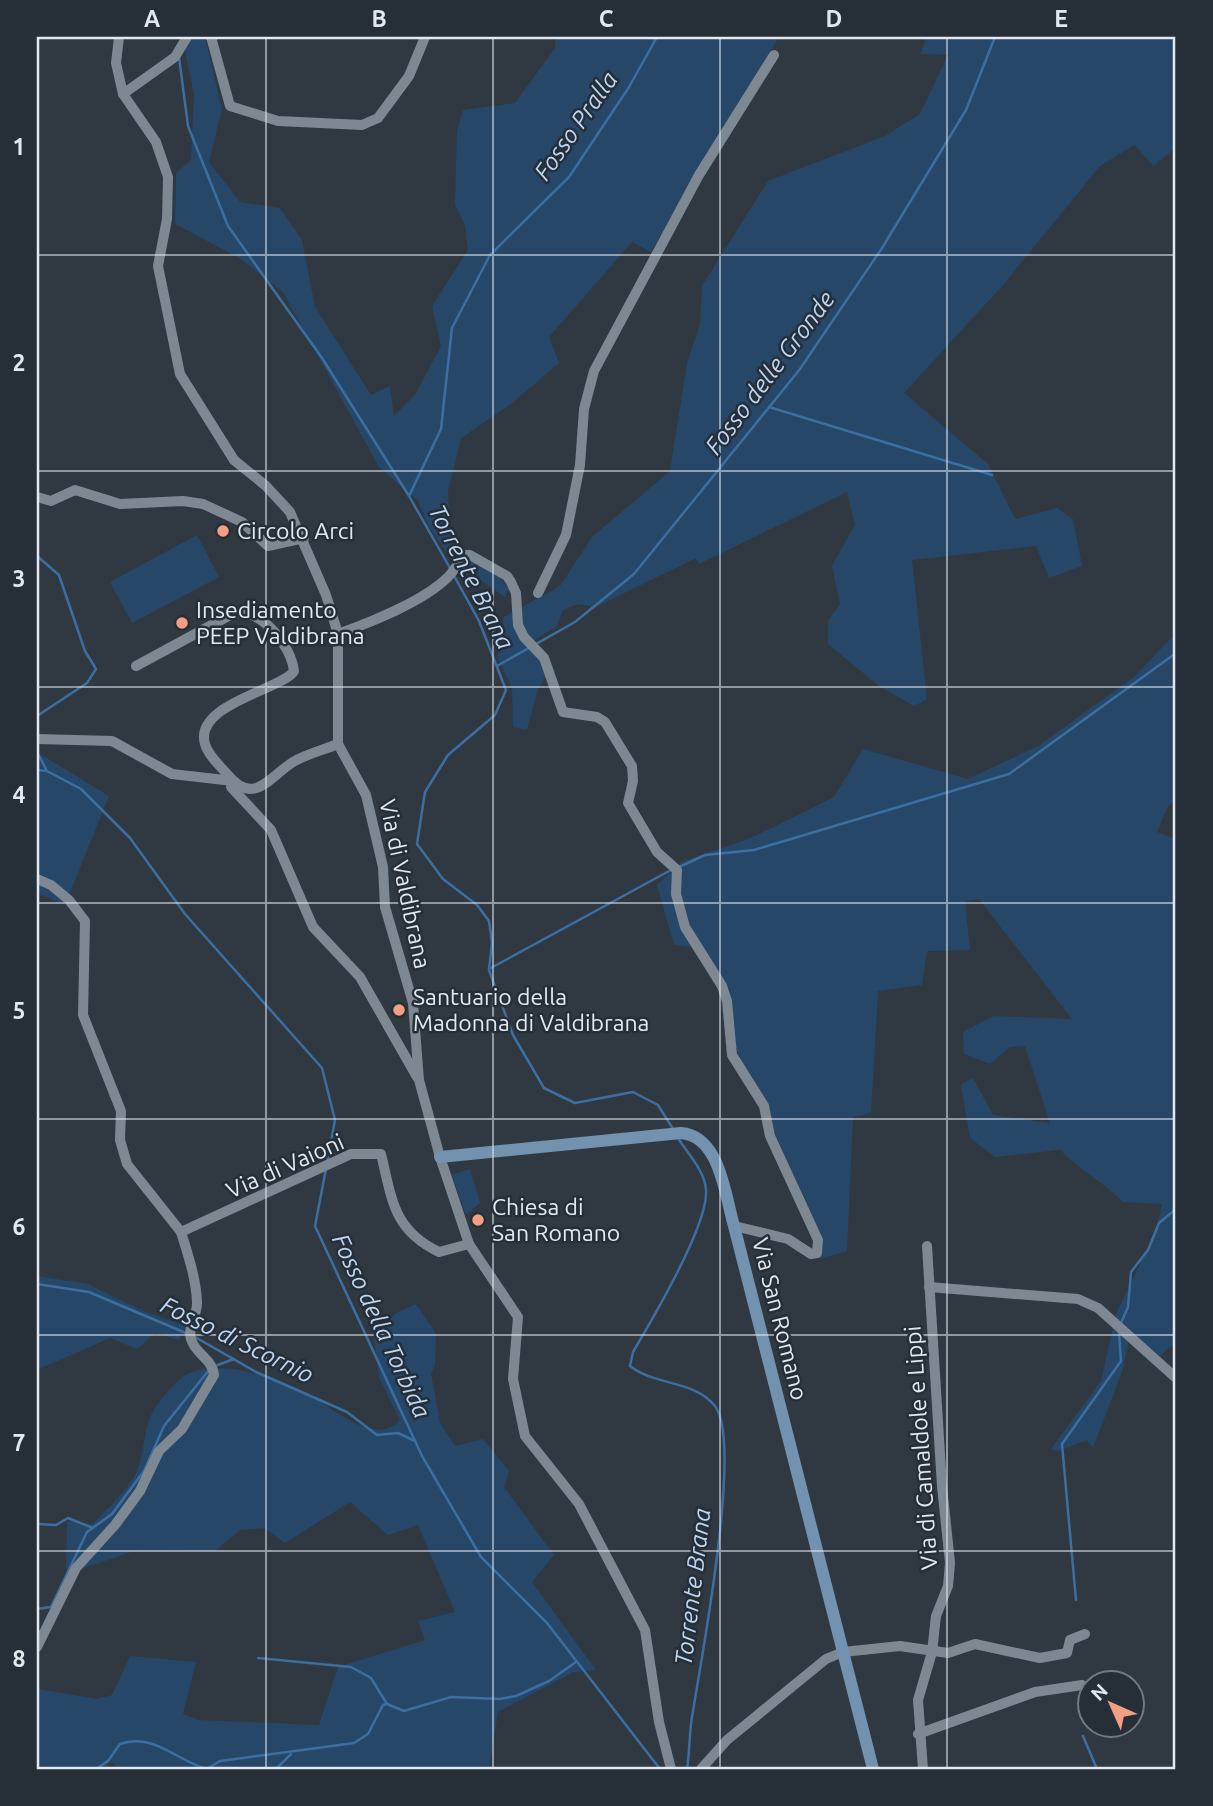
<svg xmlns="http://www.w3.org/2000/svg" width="1213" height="1806" font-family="Ubuntu,sans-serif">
<rect width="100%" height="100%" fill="#303942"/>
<g fill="#274768">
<path d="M192 37H205L222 109 209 162 240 202 280 208 302 240 315 307 371 395 390 386 394 416 415 395 441 346 432 306 468 250 465 226 455 204 457 131 463 110 515 103 555 48 556 37H779L651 252 632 242 549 337 559 363 511 404 461 438 448 492 451 544 499 576 509 589 505 597 451 559 429 527 418 501 379 467 283 292 241 259 175 224 176 173 191 160 194 95 184 46Z"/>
<path d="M927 37H1176V147L1154 166 1134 145 1100 166 1003 285 904 393 988 464 1015 519 1057 508 1073 519 1082 566 1049 578 1036 546 912 560 927 699 914 706 879 686 828 644V621L840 604 832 566 855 525 847 492 699 564 696 558 596 607 578 604 563 610 557 626 533 641 546 676 538 689 527 730 513 727 512 687 497 657 504 617 560 586 592 537 670 471 687 363 700 324 702 286 768 181 885 136 920 114 948 55 920 54Z"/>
<path d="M197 535 219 577 132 623 110 582Z"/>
<path d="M1176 633V800L1168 806 1157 832 1176 839V1342L1160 1356 1130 1332 1123 1369 1093 1448 1087 1440 1058 1451 1051 1449 1101 1381 1116 1314 1156 1231 1162 1204 1123 1202C1103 1182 1080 1170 1060 1150L995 1157 970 1138 961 1084 973 1078 993 1115 1050 1123 1025 1046 1010 1047 990 1064 964 1054 963 1032 994 1016 1072 1019 979 899 965 901 970 950 927 951 922 985 878 991 871 1113 853 1117 847 1251 820 1259 821 1234 777 1140 766 1100 746 1072 736 1049 725 987 704 954 691 947 674 945 657 885 681 862 751 838 834 797 863 749 968 779 1038 746 1134 677Z"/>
<path d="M37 752 109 796 65 905 37 893Z"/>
<path d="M470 1169 480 1203 466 1215 452 1175Z"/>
<path d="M37 1276 88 1284 143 1311 186 1326 179 1340 155 1333 137 1349 110 1338 37 1370Z"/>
<path d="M416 1304 436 1334 435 1365 431 1374 440 1423 455 1446 483 1439 509 1471 504 1487 554 1555 532 1582 596 1670 573 1672 498 1712 489 1769H120L111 1762 107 1765 109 1769H37V1689L97 1699 112 1695 130 1656 196 1662 183 1714 198 1720 319 1725 338 1667 425 1640 418 1621 455 1612 418 1525 388 1535 350 1502 285 1543 265 1528 240 1530 215 1551 131 1552 84 1568 66 1569 67 1521 93 1524C106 1509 126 1493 135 1475 144 1457 143 1436 150 1418 154 1407 170 1388 179 1380 208 1354 270 1376 301 1390 327 1402 374 1450 400 1420L379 1377 373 1332 396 1313Z"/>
</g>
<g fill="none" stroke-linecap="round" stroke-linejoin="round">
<g stroke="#3b6ea1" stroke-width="2.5">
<path d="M179 57 188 126 228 226 322 358 409 496 450 568"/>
<path d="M769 407 992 475"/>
<path d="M409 496 441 429 452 328 490 255 569 177 629 87 657 37"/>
<path d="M37 556 59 575 85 651 96 669 87 683 37 716"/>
<path d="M453 574 479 621 506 690 495 715 448 755 425 792 417 844 443 879 477 905 489 921 492 942 489 970 513 1035 544 1088 575 1103 633 1092 658 1105 673 1129"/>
<path d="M497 666 575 622 634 574 800 369 882 248 966 110 995 37"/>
<path d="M37 752 47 771"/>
<path d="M37 770 47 771 81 789 130 838 185 914 322 1068 335 1120 327 1163"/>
<path d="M677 868 705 855 754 850 1009 774 1176 653"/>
<path d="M489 969 671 870"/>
<path d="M678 1138C688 1154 705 1171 706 1190 709 1224 652 1320 633 1352L630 1366C655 1386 695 1380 715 1406 743 1442 701 1660 693 1711 689 1730 690 1750 687 1769"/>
<path d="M326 1169 315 1226 422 1456 481 1557 547 1623 660 1769"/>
<path d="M37 1284 89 1292 188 1334"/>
<path d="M1121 1323 1128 1307 1131 1272 1148 1250 1159 1223 1176 1209"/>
<path d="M195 1337 256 1372 347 1412 377 1435 398 1433 415 1441"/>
<path d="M215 1366 234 1359"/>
<path d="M37 1524 56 1525 68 1518 93 1528"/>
<path d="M1076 1600 1062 1444 1121 1361 1119 1333"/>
<path d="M37 1609 51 1607 87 1532 112 1514 144 1471 164 1426 209 1370"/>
<path d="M258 1658 351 1667 371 1678 387 1704 404 1711 451 1697 500 1699 516 1696 549 1681 576 1662"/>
<path d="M1083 1736 1097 1769"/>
<path d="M96 1769 108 1761 120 1744C153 1732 177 1761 207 1769L220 1761 354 1743 368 1734 383 1705 387 1704"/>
<path d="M276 1769 291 1754"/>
</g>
<g stroke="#7d8893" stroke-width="10">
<path d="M119 37 116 63 123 94 156 142 168 177 167 219 158 266 180 374 234 460 266 486 290 512 326 595 338 634V744L366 795 383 867 385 907 413 1003 419 1080 440 1157 469 1244 518 1317 513 1379 525 1436 579 1504 645 1630 659 1722 671 1769"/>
<path d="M211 37 230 106 278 121 362 125 378 118 409 76 425 37"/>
<path d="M123 94 175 57 187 37"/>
<path d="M37 497 51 501 75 490 120 504 183 501 203 504 242 522 268 546 304 538"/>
<path d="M538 593 566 535 580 465 584 409 594 371 699 175 774 55"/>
<path d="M338 634C371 622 423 602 448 577 455 570 458 562 465 555H470L507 576 511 582 516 593 518 625 524 637 544 658 563 712 597 717 605 722 632 766 633 781 628 803 657 852 677 870 676 894 685 927 722 986 727 1001 732 1055 764 1106 770 1136 818 1240 817 1253 811 1254 788 1239 734 1226"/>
<path d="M136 666 234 613C263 609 291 646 294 671 284 689 193 704 205 744 208 755 220 766 227 774 254 807 269 777 293 762 307 754 323 750 338 744"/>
<path d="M37 739 112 741 172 774 233 781"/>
<path d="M231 787 271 830 313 927 360 977 417 1077"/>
<path d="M37 879 51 885 69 900 85 921 83 1015 121 1111 120 1140 127 1164 181 1232"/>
<path d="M929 1287 1078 1299 1098 1308 1176 1378"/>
<path d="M37 1647 76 1568 115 1525 140 1491 159 1451 182 1429 214 1375C212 1358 195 1354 191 1339 187 1328 198 1314 197 1302 196 1278 188 1255 181 1232L351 1154H381C392 1199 393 1230 439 1252L469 1244"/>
<path d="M918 1734 1035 1692 1082 1685"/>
<path d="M701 1769 727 1740 826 1659 843 1652 900 1646 948 1653 975 1644 1040 1658 1067 1653 1070 1640 1085 1634"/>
<path d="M923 1769 918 1700 932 1652 936 1616 948 1586 950 1563 942 1486 927 1246"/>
</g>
<path stroke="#7392b0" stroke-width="12" d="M440 1157 681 1133C720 1136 725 1195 734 1226L873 1769"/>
</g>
<path fill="none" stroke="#e2e8ee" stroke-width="2" stroke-opacity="0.55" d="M266 37V1769M493 37V1769M720 37V1769M947 37V1769M37 255H1176M37 471H1176M37 687H1176M37 903H1176M37 1119H1176M37 1335H1176M37 1551H1176"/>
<g fill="#f39f82" stroke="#262f38" stroke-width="2.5">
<circle cx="223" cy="531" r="7"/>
<circle cx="182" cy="623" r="7"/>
<circle cx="399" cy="1010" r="7"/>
<circle cx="478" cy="1220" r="7"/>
</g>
<g text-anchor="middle" stroke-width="5" stroke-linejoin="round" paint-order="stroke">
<g font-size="23" fill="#e2e8ee" stroke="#262f38" text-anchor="start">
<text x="237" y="539">Circolo Arci</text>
<text x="196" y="618">Insediamento<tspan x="196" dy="26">PEEP Valdibrana</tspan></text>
<text x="413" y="1005">Santuario della<tspan x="413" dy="26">Madonna di Valdibrana</tspan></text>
<text x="492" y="1215">Chiesa di<tspan x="492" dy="26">San Romano</tspan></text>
</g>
<g font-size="23" fill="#e2e8ee" stroke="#262f38">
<text transform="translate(405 884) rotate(78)" y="8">Via di Valdibrana</text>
<text transform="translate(285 1166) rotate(-24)" y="8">Via di Vaioni</text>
<text transform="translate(780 1319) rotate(76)" y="8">Via San Romano</text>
<text transform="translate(921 1448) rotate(-94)" y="8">Via di Camaldole e Lippi</text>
</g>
<g font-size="24" font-style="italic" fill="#bcd7f5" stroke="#262f38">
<text transform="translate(576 126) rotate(-55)" y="8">Fosso Pralla</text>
<text transform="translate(770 373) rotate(-53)" y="8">Fosso delle Gronde</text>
<text transform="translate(471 577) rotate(63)" y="8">Torrente Brana</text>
<text transform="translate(381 1326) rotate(65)" y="8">Fosso della Torbida</text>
<text transform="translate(237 1340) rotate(26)" y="8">Fosso di Scornio</text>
<text transform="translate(693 1587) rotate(-83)" y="8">Torrente Brana</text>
</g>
</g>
<rect width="1213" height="1806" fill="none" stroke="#262f38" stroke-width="77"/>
<g transform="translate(1111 1704) rotate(315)"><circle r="33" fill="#262f38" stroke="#717981" stroke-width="2"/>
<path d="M0-5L12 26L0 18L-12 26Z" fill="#f39f82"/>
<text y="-10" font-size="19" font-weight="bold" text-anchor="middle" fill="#e2e8ee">N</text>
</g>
<rect x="38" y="38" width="1136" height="1730" fill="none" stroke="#e2e8ee" stroke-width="2.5"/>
<g font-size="23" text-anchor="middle" font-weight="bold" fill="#e2e8ee">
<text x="152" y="27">A</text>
<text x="379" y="27">B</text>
<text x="606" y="27">C</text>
<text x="834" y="27">D</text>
<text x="1061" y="27">E</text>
<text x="19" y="155">1</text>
<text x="19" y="371">2</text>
<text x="19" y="587">3</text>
<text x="19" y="803">4</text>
<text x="19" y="1019">5</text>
<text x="19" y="1235">6</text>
<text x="19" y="1451">7</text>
<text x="19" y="1667">8</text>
</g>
</svg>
